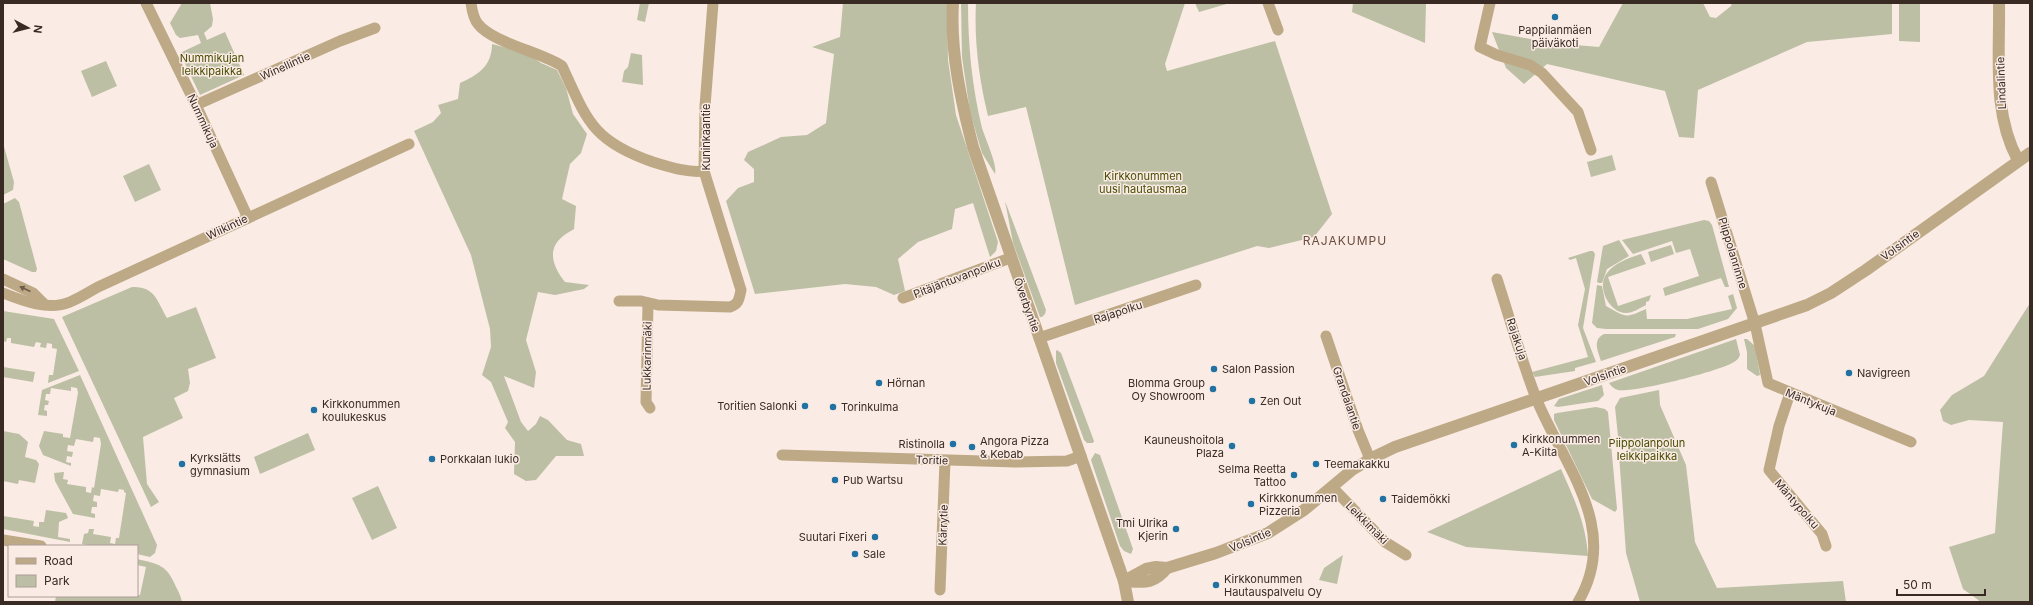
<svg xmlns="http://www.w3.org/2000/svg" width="2033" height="605" font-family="Inter,sans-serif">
<rect width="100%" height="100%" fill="#faebe4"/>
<g fill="#bcbfa4">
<path d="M182 3H210L213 19 212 26 204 33 207 40 225 32 244 75 200 95 180 53 201 43 198 35 180 38 176 35 170 23Z"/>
<path d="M640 3H649L645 22 637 20Z"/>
<path d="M843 3H947L948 60 956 115 998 242 996 251 990 257 973 203 955 209 952 229 918 242 898 259 905 291 894 295 876 287 845 284 755 294 726 201 738 188 754 182V169L744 160 748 152 781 137 807 135 826 123 834 54 812 47 840 37Z"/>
<path d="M961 3H968C968 45 972 87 982 128 985 138 998 166 995 174L982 153 970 112 962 57Z"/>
<path d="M976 3H1185L1165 64 1167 71 1275 41 1332 214 1314 237 1269 248 1257 246 1075 305 1026 107 988 116C979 79 974 41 976 3Z"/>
<path d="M1195 3H1230L1199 12Z"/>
<path d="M1353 3H1426L1425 43 1352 12Z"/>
<path d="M1623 3H1703L1710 17 1716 18 1731 6 1732 3H1892V34L1807 42 1698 90 1694 138 1679 137 1665 91 1547 64 1524 84 1506 68 1492 32 1552 43 1599 47Z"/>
<path d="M1899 3H1920V42L1899 41Z"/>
<path d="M492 44 526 53 541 63 557 70 566 88 573 114 587 134 581 153 570 164 562 199 576 206 574 229C569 232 562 236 558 241 547 254 556 271 565 282L589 285 584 289 555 295 538 292 526 340 536 372 534 388 504 376 521 422 528 431 536 424 540 416 548 420 567 440 581 444 584 456H556L536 480 526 481 514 474 515 442 505 428 508 422 491 382 482 375 491 347 490 329 471 255 414 131 433 122 441 113 438 105 458 99 460 83C478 75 492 66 492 44Z"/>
<path d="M631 53 642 55 643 85 622 82 624 71 628 67Z"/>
<path d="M106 61 117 86 92 97 81 71Z"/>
<path d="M3 143 14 182 13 190 3 195Z"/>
<path d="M1612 155 1616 170 1591 177 1587 162Z"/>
<path d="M149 164 161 190 135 202 123 176Z"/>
<path d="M15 198 19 202 37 269 36 272H32L3 259V204Z"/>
<path d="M1005 201 1046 310 1045 314 1042 317H1040L1013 243Z"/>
<path d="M1704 220 1709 221 1712 225 1729 287H1725L1721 278 1665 296 1663 288 1699 276 1690 249 1676 253 1672 241 1633 254 1622 240Z"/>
<path d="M1619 240 1629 256 1607 269 1602 283H1599L1597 282 1603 246Z"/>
<path d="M1671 245 1674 254 1651 262 1648 252Z"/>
<path d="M1590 251H1593L1595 254 1583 328 1596 362 1575 368V371L1535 377 1532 372 1588 357 1578 325 1585 289 1576 258 1570 260 1568 258Z"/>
<path d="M1641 254 1646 264 1608 277 1618 306 1651 295 1649 301 1646 302V305C1640 308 1633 313 1626 313 1609 313 1596 286 1607 273 1615 262 1630 258 1641 254Z"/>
<path d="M1597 285 1602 286 1606 306C1626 317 1624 319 1646 309L1647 319H1687L1732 309 1728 296 1733 294 1737 308 1728 319 1698 329H1606L1597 328 1592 323Z"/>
<path d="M132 287C155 286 157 301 167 318L196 307 216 358 188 369 190 383 188 391 174 398 183 418 143 437 147 484 159 502 151 507 62 317Z"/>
<path d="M2030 303V602H1981L1963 589 1949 547 1995 533 2003 422 1969 420 1951 425 1943 421 1940 410 1952 395 1984 376Z"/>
<path d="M3 311 54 319 79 371 48 383 49 375H53L57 349 52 348V344L47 343 46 348 40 347 41 343 36 342 34 347 11 343V338H7L6 342 3 341Z"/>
<path d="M1604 334H1676L1675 337 1601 361C1598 351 1592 340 1604 334Z"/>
<path d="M1736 339 1740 355C1739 358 1737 360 1734 362 1720 371 1634 393 1618 390 1614 389 1611 386 1609 383Z"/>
<path d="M1744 339H1747L1755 346 1760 375 1757 376 1747 369V352Z"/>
<path d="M1057 350 1061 353 1094 441 1093 443H1087L1084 440 1056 363V351Z"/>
<path d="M3 367 35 372 33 382 3 377Z"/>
<path d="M80 375 157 545 155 553 150 557 137 554V546H93L82 544 84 534 88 533 89 529H94L93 534 111 537 110 543 115 544 116 538H119L126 493 124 492V490L119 489 118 492 101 489 100 496 94 495 93 501 97 502V507H92L91 513 95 514V518L73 514 55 481 54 473 64 472 63 479 68 480 67 484 86 487V492L91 493 92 487 94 488 101 444 100 438 94 437 93 442 76 439 74 446 68 445 67 451 73 452 72 457 67 456 66 462 71 463V466L43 455 39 446 44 431 63 434V437L70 438 78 393 77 388 71 387V391L51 388 50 394H46L45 400 49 401 48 405H45L44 410 47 411V416L38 415 42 390Z"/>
<path d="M1602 385 1604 395 1598 401 1558 407 1554 406 1559 399Z"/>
<path d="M1659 390 1660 405 1686 465 1695 542 1717 588 1843 581 1846 602H1640L1626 553 1619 454 1627 453V447L1619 446 1615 407 1620 398Z"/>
<path d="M1596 407 1605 409 1608 412 1617 509 1615 512 1592 499 1554 420V414L1557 413Z"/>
<path d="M3 431 19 434 28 442 25 457 36 460 39 464 35 483 19 480 18 484 3 481Z"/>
<path d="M308 433 315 450 260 474 254 457Z"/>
<path d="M1095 453 1100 455 1133 549 1131 554 1124 551 1120 546 1091 460Z"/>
<path d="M1561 469C1574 498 1586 524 1588 556L1466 547 1427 532Z"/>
<path d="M378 486 397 528 372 540 352 498Z"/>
<path d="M46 510 66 513 68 518 59 522 58 537 70 539V542L3 529V516L34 521 33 526 39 527V522H44Z"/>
<path d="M1343 555 1337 584 1319 580 1324 568Z"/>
<path d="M137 559C159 564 167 565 176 587 179 592 181 597 182 602H55L56 596 140 595 146 567 137 565Z"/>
</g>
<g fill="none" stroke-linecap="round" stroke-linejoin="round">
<g stroke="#bea986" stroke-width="11">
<path d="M146 3 196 105 248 218"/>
<path d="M471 3C472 10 473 18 478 24 493 43 541 52 562 66 587 120 592 141 653 162 670 167 687 173 704 171"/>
<path d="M1268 3 1278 30"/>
<path d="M1490 3 1480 47 1497 55 1530 65 1542 73 1578 112 1591 150"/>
<path d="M196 105 340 41 375 28"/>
<path d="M1711 182 1755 324 1768 383 1911 442"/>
<path d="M3 279 33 293 44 304"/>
<path d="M1497 279C1510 319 1521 359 1536 398 1563 465 1622 528 1578 602"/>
<path d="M3 293C23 301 49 311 70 302 80 298 89 292 98 287L409 144"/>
<path d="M903 298 1010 258"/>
<path d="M619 301H641L658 305 730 307C739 304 739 299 741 290L704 171 705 106 713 3"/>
<path d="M648 303 646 402 650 408"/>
<path d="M1326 336 1358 430 1370 459"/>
<path d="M1039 338 1196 285"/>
<path d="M1790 393 1779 426 1769 470 1822 534 1826 546"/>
<path d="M782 455 1016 462 1067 461 1081 456"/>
<path d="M1332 487 1385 542 1406 555"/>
<path d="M3 540 41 546"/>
<path d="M940 590 945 461"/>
</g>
<g stroke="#bea986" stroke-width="12">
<path d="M953 3C950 51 961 101 973 147L1124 581 1128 602"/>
<path d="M1999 3C2000 55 1992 113 2018 160"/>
<path d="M1124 581 1146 569 1156 567 1167 568 1216 553 1268 533 1304 510 1352 470 1370 459 1395 447 1807 305 1831 293 1866 270 2030 153"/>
<path d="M1124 581C1144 582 1153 585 1167 568"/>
</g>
</g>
<defs><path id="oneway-solid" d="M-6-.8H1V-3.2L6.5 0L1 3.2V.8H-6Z"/></defs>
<use fill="#6e5d4b" href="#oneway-solid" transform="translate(25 289) rotate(-155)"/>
<g fill="#2171a3" stroke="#faebe4" stroke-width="1.5">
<circle cx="1555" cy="17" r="4"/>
<circle cx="1214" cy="369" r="4"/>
<circle cx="1849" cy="373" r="4"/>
<circle cx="879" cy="383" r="4"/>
<circle cx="1213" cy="389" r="4"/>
<circle cx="1252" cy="401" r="4"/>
<circle cx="805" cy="406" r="4"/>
<circle cx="833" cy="407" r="4"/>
<circle cx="314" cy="410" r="4"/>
<circle cx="953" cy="444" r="4"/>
<circle cx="1514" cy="445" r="4"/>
<circle cx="1232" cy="446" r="4"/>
<circle cx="972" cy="447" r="4"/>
<circle cx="432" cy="459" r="4"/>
<circle cx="182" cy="464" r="4"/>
<circle cx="1316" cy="464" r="4"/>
<circle cx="1294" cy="475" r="4"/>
<circle cx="835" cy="480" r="4"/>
<circle cx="1383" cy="499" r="4"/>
<circle cx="1251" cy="504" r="4"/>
<circle cx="1176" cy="529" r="4"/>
<circle cx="875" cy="537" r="4"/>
<circle cx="855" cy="554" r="4"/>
<circle cx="1216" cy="585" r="4"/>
</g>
<g text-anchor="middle" stroke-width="3" stroke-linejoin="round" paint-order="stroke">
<g font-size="11" fill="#392b24" stroke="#faebe4" text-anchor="start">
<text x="1555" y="34" text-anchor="middle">Pappilanmäen<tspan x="1555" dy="13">päiväkoti</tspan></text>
<text x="1222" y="373">Salon Passion</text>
<text x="1857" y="377">Navigreen</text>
<text x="887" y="387">Hörnan</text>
<text x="1205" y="387" text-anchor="end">Blomma Group<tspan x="1205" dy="13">Oy Showroom</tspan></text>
<text x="1260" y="405">Zen Out</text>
<text x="322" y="408">Kirkkonummen<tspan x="322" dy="13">koulukeskus</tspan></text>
<text x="797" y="410" text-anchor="end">Toritien Salonki</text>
<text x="841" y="411">Torinkulma</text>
<text x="1522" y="443">Kirkkonummen<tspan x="1522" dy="13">A-Kilta</tspan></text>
<text x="1224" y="444" text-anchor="end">Kauneushoitola<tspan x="1224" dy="13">Plaza</tspan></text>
<text x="980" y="445">Angora Pizza<tspan x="980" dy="13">&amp; Kebab</tspan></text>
<text x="945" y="448" text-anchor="end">Ristinolla</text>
<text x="190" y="462">Kyrkslätts<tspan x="190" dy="13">gymnasium</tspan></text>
<text x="440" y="463">Porkkalan lukio</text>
<text x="1324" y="468">Teemakakku</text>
<text x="1286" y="473" text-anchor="end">Selma Reetta<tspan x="1286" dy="13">Tattoo</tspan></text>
<text x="843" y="484">Pub Wartsu</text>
<text x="1259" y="502">Kirkkonummen<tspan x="1259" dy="13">Pizzeria</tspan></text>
<text x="1391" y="503">Taidemökki</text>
<text x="1168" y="527" text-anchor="end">Tmi Ulrika<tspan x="1168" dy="13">Kjerin</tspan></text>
<text x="867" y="541" text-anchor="end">Suutari Fixeri</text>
<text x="863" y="558">Sale</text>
<text x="1224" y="583">Kirkkonummen<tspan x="1224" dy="13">Hautauspalvelu Oy</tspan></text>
</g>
<g font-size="11" fill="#494d02" stroke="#faebe4">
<text x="212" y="62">Nummikujan<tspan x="212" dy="13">leikkipaikka</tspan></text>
<text x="1143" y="180">Kirkkonummen<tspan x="1143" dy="13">uusi hautausmaa</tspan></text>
<text x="1647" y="447">Piippolanpolun<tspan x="1647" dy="13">leikkipaikka</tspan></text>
</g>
<g font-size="11" fill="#392b24" stroke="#faebe4">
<text transform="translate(285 66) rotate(-24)" y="4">Winellintie</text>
<text transform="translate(2001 83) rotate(-92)" y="4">Lindalintie</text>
<text transform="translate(203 121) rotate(65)" y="4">Nummikuja</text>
<text transform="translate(706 137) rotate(-90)" y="4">Kuninkaantie</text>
<text transform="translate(227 227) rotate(-25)" y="4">Wiikintie</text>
<text transform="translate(1900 245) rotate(-36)" y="4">Volsintie</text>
<text transform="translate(1733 253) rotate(73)" y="4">Piippolanrinne</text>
<text transform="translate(957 278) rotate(-21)" y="4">Pitäjäntuvanpolku</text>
<text transform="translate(1027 305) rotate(70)" y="4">Överbyntie</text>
<text transform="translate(1118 312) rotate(-18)" y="4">Rajapolku</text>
<text transform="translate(1517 339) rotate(72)" y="4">Rajakuja</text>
<text transform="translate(647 356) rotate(-89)" y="4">Lukkarinmäki</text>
<text transform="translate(1605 375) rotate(-19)" y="4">Volsintie</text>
<text transform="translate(1347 398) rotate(71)" y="4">Grandalantie</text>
<text transform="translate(1811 402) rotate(22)" y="4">Mäntykuja</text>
<text transform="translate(932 460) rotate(2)" y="4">Toritie</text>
<text transform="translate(1797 504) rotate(49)" y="4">Mäntypolku</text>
<text transform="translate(1367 523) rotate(45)" y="4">Leikkimäki</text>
<text transform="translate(943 525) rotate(-88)" y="4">Kärrytie</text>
<text transform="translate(1250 540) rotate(-23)" y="4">Volsintie</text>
</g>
<g font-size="12" letter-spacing="1" fill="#6c4d3e" stroke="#faebe4">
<text x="1345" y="245">RAJAKUMPU</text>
</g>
</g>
<rect width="2033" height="605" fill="none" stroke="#392b24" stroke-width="8"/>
<rect x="8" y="545" width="130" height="52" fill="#faebe4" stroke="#ad9e97"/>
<rect x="16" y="558" width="20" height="6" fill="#bea986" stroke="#ad9e97"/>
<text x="44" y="565" font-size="12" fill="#392b24">Road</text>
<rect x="16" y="575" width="20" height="12" fill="#bcbfa4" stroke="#ad9e97"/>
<text x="44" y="585" font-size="12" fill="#392b24">Park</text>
<g transform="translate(28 28) rotate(97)" stroke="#faebe4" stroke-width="3" paint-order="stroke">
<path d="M0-3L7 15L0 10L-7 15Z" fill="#392b24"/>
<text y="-6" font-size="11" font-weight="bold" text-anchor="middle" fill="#392b24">N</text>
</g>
<path d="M1897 589v6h88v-6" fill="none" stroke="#392b24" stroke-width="2"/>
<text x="1903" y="589" font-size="12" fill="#392b24" stroke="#faebe4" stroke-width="3" paint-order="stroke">50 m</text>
</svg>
